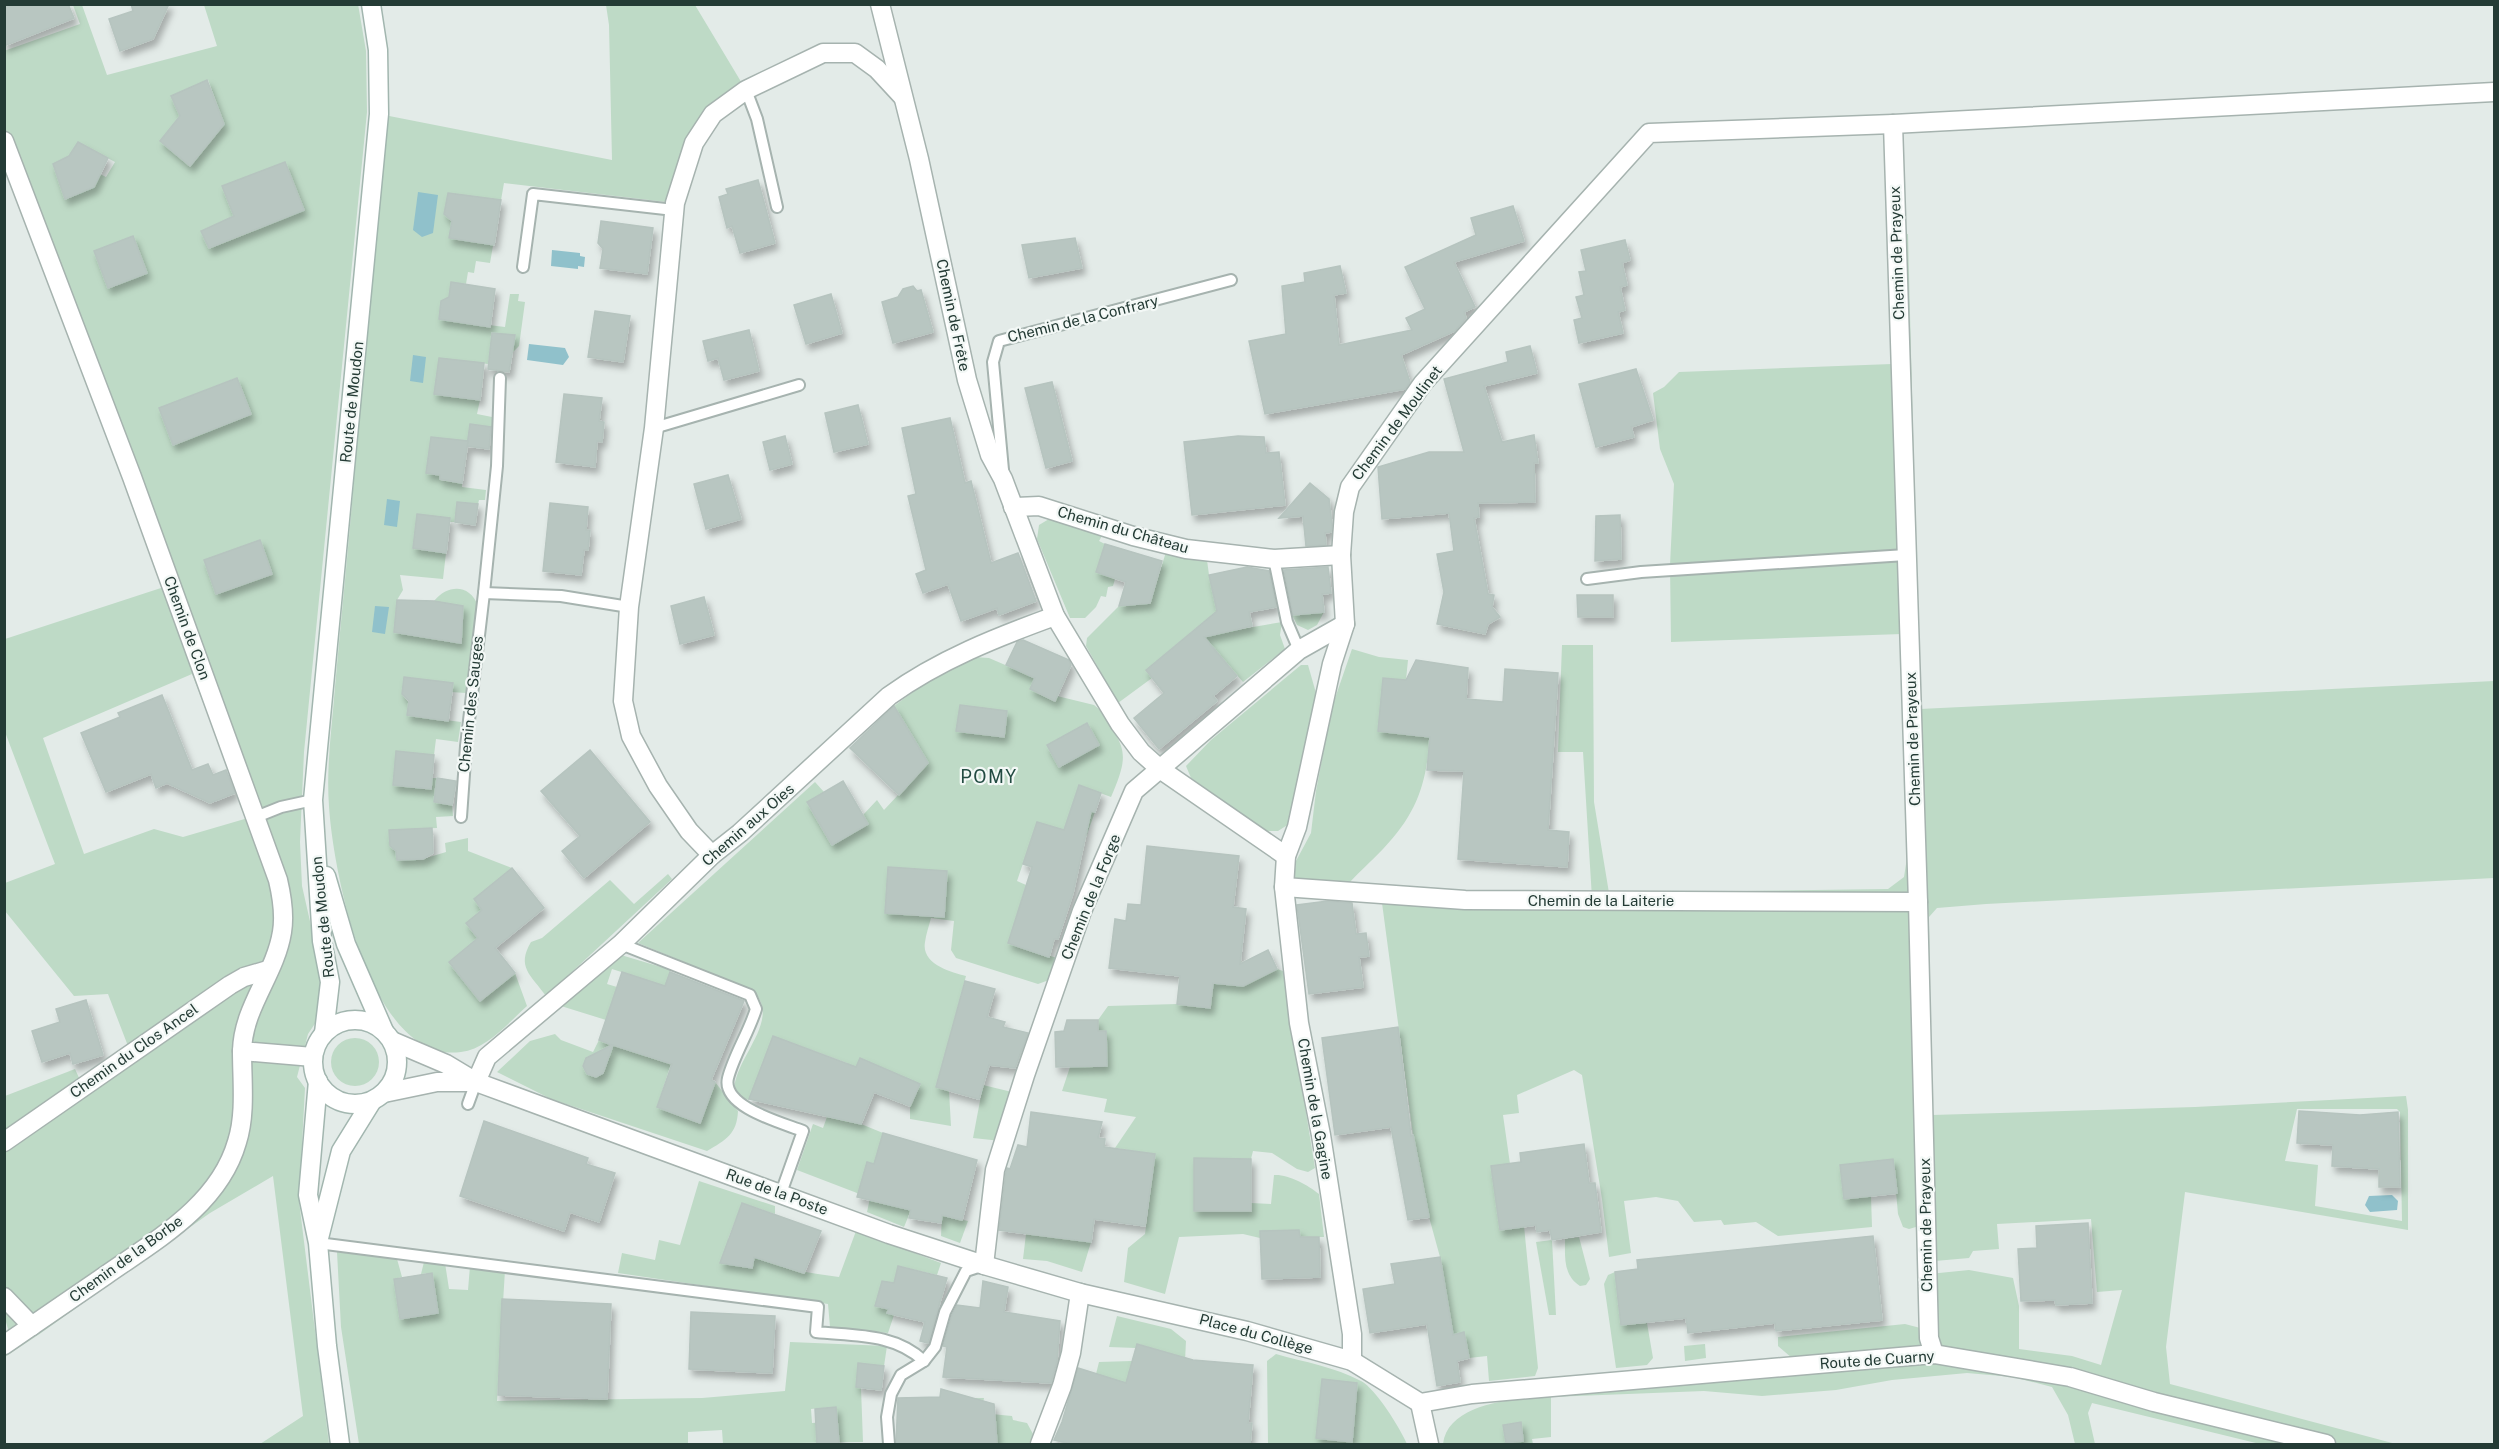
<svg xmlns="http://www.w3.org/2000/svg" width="2499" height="1449" font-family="'Public Sans',sans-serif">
<defs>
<filter id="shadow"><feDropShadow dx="3.5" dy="6" stdDeviation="3" flood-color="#0004"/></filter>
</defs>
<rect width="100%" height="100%" fill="#e3ebe8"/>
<g fill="#bedac6" fill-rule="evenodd">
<path d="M358 4 366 51 367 112 304 752 300 842 302 886 324 983 318 1019 308 1034 297 1077 305 1088 299 1201 329 1444H260L303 1416 273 1176 210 1213 41 1333 5 1357V1334L8 1329 4 1315 5 1096 75 1069 85 1091 133 1059 108 994 74 996 5 911V883L55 864 5 732V639L164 587 5 155 4 51 80 24 73 5H82L107 75 217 46 204 5ZM208 80 224 124 190 166 160 141 180 116 171 96ZM78 142 115 162 106 177 100 174 93 187 65 199 53 164 69 156ZM285 162 304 210 242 235 223 186ZM236 378 251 414 173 445 159 408ZM260 540 272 574 217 594 204 561ZM192 674 248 818 183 837 154 829 84 854 43 738Z"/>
<path d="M606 5H695L746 90 713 114 675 203 504 183 490 263 476 261 474 273 468 272 466 284 451 282 449 297 441 301 439 319 505 327 510 294H519L518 301 525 302 519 346 512 353 490 350 488 364 439 358 434 394 480 400 477 414 492 417V427L470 424 468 442 431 437 426 473 440 475V480L462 483V487L486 490 485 500H479L478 504 457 502 455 522H450V518L417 515 413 548 446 553 443 579 400 575 403 590 397 600 394 632 461 643 463 606 434 601C448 584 470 584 478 606L466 693 451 692 452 683 405 677 402 694 409 703 407 715 461 722 458 742 436 739 434 755 397 751 393 784 431 789 432 778H437L434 802 452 805 453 816 436 817 437 828 389 830 423 859 446 852 445 843 468 838V851L512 868 474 899 482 910 478 938 449 962 480 1001 515 973 527 1006C508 1023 487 1049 461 1052 370 1065 333 871 329 806 326 767 332 727 335 687 340 630 346 572 351 515 363 381 368 248 379 114L612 160 609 25Z"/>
<path d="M1908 234 1920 709 2494 681V878L1986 904 1937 908 1929 917 1932 1115 2195 1107 2406 1096 2408 1110V1230L2185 1192 2166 1347 2170 1384 2396 1444H2260L2092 1403 2088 1413 2095 1444H2075L2068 1415 2052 1387 2013 1377 1967 1373 1892 1380 1836 1390 1762 1396 1704 1391 1551 1397V1437L1532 1439 1533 1444H1443C1448 1402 1518 1398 1550 1397V1390L1935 1355 1929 1274 1969 1270 2013 1278 2019 1306V1349L2072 1356 2101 1365 2122 1290 2097 1292 2091 1219 1997 1224 1999 1249 1973 1251 1969 1258 1935 1261 1926 1224 1909 1229 1903 1227 1898 1214 1893 1159 1840 1165 1844 1199 1871 1196 1872 1227 1778 1236 1756 1222 1724 1225 1721 1220 1694 1222 1678 1201 1656 1197 1624 1201 1631 1253 1609 1257 1602 1199 1582 1075 1574 1070 1517 1095 1519 1113 1503 1115 1510 1164 1491 1167 1500 1230 1524 1226 1538 1368 1535 1376 1489 1381 1487 1356 1469 1358 1464 1332 1453 1335 1440 1257 1429 1217 1413 1135 1380 888 1592 898 1583 752H1558L1562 645H1593L1594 802 1609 893 1888 889 1904 877 1908 851 1902 634 1671 642 1670 565 1674 484 1660 449 1653 393 1664 387 1679 372 1892 364 1887 237ZM2297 1109H2397L2400 1112 2402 1221 2315 1206 2318 1165 2285 1161ZM1521 1422 1523 1441 1506 1443 1503 1425Z"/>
<path d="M1049 519 1103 534 1099 541 1105 544 1096 572 1115 579 1113 586 1108 587 1106 597 1101 596 1096 607 1085 618H1070L1037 539 1039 525Z"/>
<path d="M1166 552 1207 560 1209 575 1230 631 1282 622 1280 635 1285 649 1243 682 1196 628 1146 670 1152 678 1118 703 1086 646 1087 638 1119 606 1150 603Z"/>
<path d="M1324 612 1317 625 1308 630 1297 625 1292 615Z"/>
<path d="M1352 649 1379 657 1408 660 1406 680 1383 678 1378 731 1430 737C1426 785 1417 813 1383 849 1370 863 1356 874 1344 889L1293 888 1296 861 1311 833 1316 791 1332 707Z"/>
<path d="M974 657 989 658 1035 678 1030 689 1054 701 1057 696 1094 705 1099 709C1125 748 1131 751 1111 797L1079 785 1073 805 1095 812 1086 837 1037 822 1017 881 1026 885 1008 943 1057 958 1049 980 1038 984 956 958 951 950 954 921 931 918C929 926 926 934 925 942 921 964 951 972 966 976L936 1087 949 1091 951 1126 910 1119V1106L919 1085 853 1073 847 1063 773 1036 749 1100 734 1095C731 1059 785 1020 752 990L638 943 815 782 824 792 807 803 832 845 868 824 863 815 877 800 884 810 928 763 894 706 921 686ZM947 871 944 917 885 913Z"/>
<path d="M1301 665H1308L1316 693 1289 824 1278 831H1266L1191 778 1186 766 1211 740Z"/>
<path d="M668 874 672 879 546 996C531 975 516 967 531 942L542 938 610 880 634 904Z"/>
<path d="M621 955 671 970 665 986 612 969 607 984 617 987 606 1020 561 1006Z"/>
<path d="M1277 969 1283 971 1315 1168 1308 1172 1297 1169 1272 1153 1253 1151 1251 1159 1194 1158V1210L1250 1211 1251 1203 1271 1204 1274 1175C1288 1174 1308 1185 1319 1194L1324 1237H1300L1299 1230H1284V1237L1260 1238 1243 1234 1179 1237 1165 1294 1124 1282 1128 1248 1145 1234 1155 1154 1115 1148 1136 1117 1104 1112 1107 1099 1062 1091 1070 1067 1106 1066V1031H1098V1020L1108 1006 1177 1004 1210 1008 1213 983 1237 985Z"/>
<path d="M555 1034 561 1040 593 1052 599 1040 671 1064 657 1107 700 1123 715 1082 738 1111C737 1134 726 1140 707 1151L551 1099 497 1072 530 1041Z"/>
<circle cx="355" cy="1062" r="24"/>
<path d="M983 1085 1016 1093 1001 1141 973 1138Z"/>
<path d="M827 1117 861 1124 883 1133 876 1158 886 1161 911 1210 904 1227 867 1212 870 1198 797 1170 813 1124 823 1128Z"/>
<path d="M699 1181 775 1206V1214L742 1203 728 1239C761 1264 798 1272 839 1277L856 1231 941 1263 937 1275 899 1266 894 1283 882 1281 876 1305 889 1309 888 1313 894 1315 888 1333 830 1327 828 1304 618 1273 622 1253 655 1260 659 1240 680 1245Z"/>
<path d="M942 1215 968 1221 960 1243 941 1236Z"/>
<path d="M1026 1234 1091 1242 1082 1272 1047 1261 1023 1259Z"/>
<path d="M1579 1237 1590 1279 1586 1285 1580 1286C1563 1275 1565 1257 1565 1239Z"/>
<path d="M1552 1240 1556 1315H1549L1536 1242Z"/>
<path d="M337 1252 397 1259 402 1277 394 1279 400 1319 437 1313 432 1273 421 1274 424 1262 445 1263 449 1289 468 1290 470 1266 505 1270 497 1401 702 1398 785 1391 790 1342 887 1346 884 1366 858 1364 856 1387 861 1388 863 1442 723 1444 722 1430 688 1432V1444H359L341 1327ZM836 1407 837 1422 812 1423 811 1409Z"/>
<path d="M1615 1272 1621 1325 1647 1323 1653 1358 1647 1365 1616 1368 1604 1284 1608 1275Z"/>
<path d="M1117 1316 1171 1329 1186 1341 1182 1420 1096 1374 1099 1362 1132 1361 1168 1395 1179 1356 1138 1344 1136 1348 1109 1347Z"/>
<path d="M1905 1324 1928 1330 1933 1352 1799 1364 1778 1346V1337Z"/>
<path d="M1705 1344 1706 1358 1685 1361 1684 1346Z"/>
<path d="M1276 1354C1304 1362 1335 1367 1361 1381 1376 1389 1400 1428 1407 1444H1268L1267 1361ZM1322 1379 1357 1383 1352 1441 1316 1437Z"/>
<path d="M973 1398H984L981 1413 1012 1416 1013 1420 1027 1423 1033 1434 1029 1444H997L995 1421 973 1420Z"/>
</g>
<g fill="#90c1cb">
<path d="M418 192 438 195 433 233 422 237 413 230Z"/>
<path d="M552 250 580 253V256L585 257 584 267 578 266V269L551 266Z"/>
<path d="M529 344 565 348 569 357 563 365 527 360Z"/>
<path d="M413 355 426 357 423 383 410 381Z"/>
<path d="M387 499 400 501 397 527 384 525Z"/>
<path d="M375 606 389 607 385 634 372 632Z"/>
<path d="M2392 1195 2398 1201 2397 1210 2370 1212 2365 1205 2369 1196Z"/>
</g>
<g fill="#b8c6c1" stroke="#b6c4bf" stroke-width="1.5" filter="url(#shadow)">
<path d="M4 4H68L74 18 4 46Z"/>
<path d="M131 4H169L153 39 120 51 109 19 133 11Z"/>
<path d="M207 80 224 124 190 166 160 141 180 116 171 96Z"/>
<path d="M78 142 108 158 94 187 65 199 53 164 69 156Z"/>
<path d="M285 162 304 210 209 248 201 231 234 216 222 186Z"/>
<path d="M758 180 775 243 740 253 732 226 727 228 719 197 728 194 726 189Z"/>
<path d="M448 193 501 200 494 245 449 238 452 221 444 214Z"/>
<path d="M1513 206 1524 241 1454 262 1475 307 1464 312 1466 318 1455 331 1401 355 1410 382 1405 389 1265 414 1249 341 1286 334 1282 286 1305 282 1304 273 1340 266 1346 293 1334 295 1339 345 1412 330 1406 318 1425 309 1405 267 1476 235 1471 218Z"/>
<path d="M601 221 653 228 647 274 600 268 603 249 598 243Z"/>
<path d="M133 236 147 273 108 288 94 251Z"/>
<path d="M1075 238 1082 268 1029 278 1022 245Z"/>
<path d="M1625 240 1630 260 1622 263 1627 285 1620 287 1625 310 1618 312 1623 333 1579 343 1574 320 1582 318 1576 297 1584 295 1579 272 1586 271 1581 250Z"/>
<path d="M451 282 495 289 490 327 439 319 441 301 449 297Z"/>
<path d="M913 286 917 291 921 290 933 332 893 343 882 302 898 297 903 289Z"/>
<path d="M831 294 842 333 806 344 794 305Z"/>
<path d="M595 311 630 316 623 362 588 357Z"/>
<path d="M749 330 759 371 724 380 718 358 708 361 703 341Z"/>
<path d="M492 333 515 335 509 372 488 369Z"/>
<path d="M1530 346 1537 373 1484 386 1502 442 1534 435 1538 463H1534L1535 502 1478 503 1479 517 1474 518 1488 594 1494 595 1492 607 1500 617 1488 624 1485 634 1437 624 1444 592 1437 554 1454 551 1449 513 1382 519 1378 467 1429 452H1464L1444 379 1508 362 1506 352Z"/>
<path d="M439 358 484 363 480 400 434 394Z"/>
<path d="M1636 369 1653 420 1631 427 1634 437 1596 447 1579 384Z"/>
<path d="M237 378 251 414 173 445 159 408Z"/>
<path d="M1052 382 1072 461 1046 468 1025 388Z"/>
<path d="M564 394 602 398 599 421 604 422 602 442 597 441 595 467 556 462Z"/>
<path d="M858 405 868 444 834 452 825 413Z"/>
<path d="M950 418 965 483 971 481 991 563 1018 553 1036 601 999 615 997 608 961 621 948 584 923 593 916 574 926 570 908 496 916 494 902 428Z"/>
<path d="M470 424 491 427 489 449 467 446Z"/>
<path d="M785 436 792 464 770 470 763 442Z"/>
<path d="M1238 436 1264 437 1266 453 1279 452 1285 505 1192 515 1184 442Z"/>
<path d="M431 437 468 441 462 483 440 479V475L426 473Z"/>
<path d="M728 475 741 519 706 529 694 484Z"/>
<path d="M1310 483 1329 499 1332 525 1331 532 1325 533 1326 545 1306 546 1303 516 1279 518Z"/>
<path d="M457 502 478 504 475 525 455 522Z"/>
<path d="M550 503 588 507 586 530H590L588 550H584L581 575 543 571Z"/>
<path d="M417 514 450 518 446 553 413 548Z"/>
<path d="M1620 515 1621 559 1595 561 1596 516Z"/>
<path d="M260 540 272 574 216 594 204 560Z"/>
<path d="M1105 544 1162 561 1150 603 1119 606 1126 582 1096 572Z"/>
<path d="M1247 567 1269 571 1276 607 1249 612 1252 626 1204 637 1237 676 1213 696 1217 701 1159 749 1134 718 1164 693 1146 670 1217 611 1209 575Z"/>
<path d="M1328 567 1331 593 1322 594 1324 612 1293 615 1284 570Z"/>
<path d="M1577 595H1613V617H1578Z"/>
<path d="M704 597 714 635 680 644 671 606Z"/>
<path d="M397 600 434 601 463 606 461 643 394 632Z"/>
<path d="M1023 640 1069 660 1071 665 1055 701 1030 689 1035 678 1006 665 1017 642Z"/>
<path d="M1416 660 1468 668 1466 699 1503 702 1505 669 1558 673 1548 830 1569 832 1567 867 1458 859 1464 771 1427 770 1430 737 1378 731 1383 678 1406 680Z"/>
<path d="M404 677 453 683 448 721 407 715 409 701 402 694Z"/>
<path d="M162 695 192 770 208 764 213 775 226 770 235 793 210 803 167 783 156 788 151 774 106 792 81 733 120 717 118 713Z"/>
<path d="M960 705 1007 711 1004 737 956 731Z"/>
<path d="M894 706 928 763 899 795 850 748Z"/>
<path d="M1087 723 1099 745 1059 767 1047 745Z"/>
<path d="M590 750 650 822 584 878 562 851 580 836 541 791Z"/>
<path d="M396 751 434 755 431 789 393 785Z"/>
<path d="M437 778 456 781 452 805 434 802Z"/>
<path d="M843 781 868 824 832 845 807 802Z"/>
<path d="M1079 785 1101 793 1095 812 1091 811 1073 893 1058 939H1054L1049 957 1008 943 1032 867 1023 864 1037 822 1064 830Z"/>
<path d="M432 828 433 853 423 859 397 860 396 851 390 846 389 830Z"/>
<path d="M1147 846 1239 856 1233 907 1246 909 1240 964 1268 950 1277 969 1243 986 1213 983 1210 1008 1177 1004 1180 976 1109 968 1115 919 1126 921 1128 904 1141 905Z"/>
<path d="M888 867 947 871 944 917 885 913Z"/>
<path d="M512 868 544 908 495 948 515 973 480 1001 449 962 478 938 466 923 482 910 474 899Z"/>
<path d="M1328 901 1352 903 1356 934 1366 933 1369 956 1359 957 1363 987 1309 994 1297 905Z"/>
<path d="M622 972 665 986 670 972 744 1001 711 1080 715 1082 700 1123 657 1107 672 1064 613 1045 603 1073 596 1077 587 1074 583 1066 586 1058 612 1045 599 1040Z"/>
<path d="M965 981 995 989 987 1017 1005 1022 1003 1027 1028 1033 1015 1068 989 1065 979 1099 936 1087Z"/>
<path d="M86 1000 103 1055 73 1064 70 1053 42 1062 32 1031 60 1022 56 1009Z"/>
<path d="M1067 1020H1098V1031H1106L1107 1066 1056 1067 1055 1032 1064 1031Z"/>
<path d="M1398 1027 1411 1136 1413 1135 1429 1217 1408 1220 1391 1127 1335 1135 1322 1038Z"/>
<path d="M773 1036 856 1067 860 1058 920 1084 910 1106 874 1092 861 1124 749 1099Z"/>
<path d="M2299 1111 2360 1115 2398 1112 2400 1187H2379V1169L2332 1166 2333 1145 2297 1143Z"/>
<path d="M1031 1112 1102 1122 1098 1138 1105 1139 1104 1147 1155 1154 1145 1226 1094 1219 1091 1242 999 1230 1006 1172 1007 1168 1010 1169 1018 1145 1027 1147Z"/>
<path d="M484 1121 588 1158 586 1164 615 1173 599 1222 570 1212 564 1231 460 1196Z"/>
<path d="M883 1133 977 1160 962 1220 942 1215 941 1223 909 1218 911 1210 857 1197 867 1162 874 1164Z"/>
<path d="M1584 1144 1589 1183H1595L1601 1232 1552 1240 1550 1230 1537 1232 1536 1225 1500 1230 1491 1166 1521 1162 1520 1153Z"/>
<path d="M1194 1158 1251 1159V1211H1194Z"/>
<path d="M1893 1159 1897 1193 1844 1199 1840 1165Z"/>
<path d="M742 1203 821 1231 804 1273 754 1257 752 1268 720 1263Z"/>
<path d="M2088 1223 2092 1303 2056 1305 2055 1300 2021 1301 2018 1249 2037 1248 2036 1226Z"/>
<path d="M1299 1230 1300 1237H1319L1320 1277 1262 1279 1260 1231Z"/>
<path d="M1873 1236 1882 1320 1776 1331 1775 1323 1688 1333 1686 1318 1621 1325 1615 1272 1638 1269 1637 1260Z"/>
<path d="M1440 1257 1453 1335 1464 1332 1469 1358 1457 1361 1460 1382 1437 1386 1427 1324 1370 1333 1363 1289 1395 1284 1391 1264Z"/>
<path d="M898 1266 947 1278 928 1343 920 1341 925 1322 887 1313 889 1309 875 1306 882 1281 894 1283Z"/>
<path d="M432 1273 438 1313 400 1319 394 1279Z"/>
<path d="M983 1281 1008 1287 1004 1312 1060 1321 1057 1361 1051 1383 943 1377 947 1347 943 1346 952 1315 957 1305 980 1308Z"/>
<path d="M502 1299 611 1304 607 1399 498 1395Z"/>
<path d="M691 1312 775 1316 772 1373 689 1369Z"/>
<path d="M1137 1344 1193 1360 1253 1365 1248 1423H1252L1250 1444H1071L1054 1440 1062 1422 1078 1368 1126 1383Z"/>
<path d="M858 1363 884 1366 881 1390 856 1387Z"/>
<path d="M1322 1379 1357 1383 1352 1442 1316 1438Z"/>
<path d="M941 1389 994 1404 997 1444H896L898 1398 940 1397Z"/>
<path d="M836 1407 839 1444H817L815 1409Z"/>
<path d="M1521 1422 1523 1441 1506 1443 1503 1425Z"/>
</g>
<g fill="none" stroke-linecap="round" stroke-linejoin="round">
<g stroke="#a6b3af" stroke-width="14">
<g id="service">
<path d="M746 90 757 119 777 207"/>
<path d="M523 267 533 194 674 210"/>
<path d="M654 428 799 385"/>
<path d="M1003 470 993 362 999 341 1231 280"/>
<path d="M1274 559 1287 622 1299 650"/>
<path d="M1587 579 1641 572 1906 555"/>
<path d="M484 593 497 466 500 378"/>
<path d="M256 817 281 807 313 800"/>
<path d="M461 817 466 746 484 593 561 596 629 607"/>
<path d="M621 944 750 995 756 1009C749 1032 734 1055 728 1078 721 1107 783 1123 803 1131L781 1193"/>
<path d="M468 1104 476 1082"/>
<path d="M318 1243 818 1307 816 1332C855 1336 894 1333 924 1361"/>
<path d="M889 1444 887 1417 891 1394 901 1375 924 1361 935 1347 945 1312 966 1271 981 1266"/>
</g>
</g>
<g stroke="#a6b3af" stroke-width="21">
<g id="minor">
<path d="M880 4 919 159 967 380 990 455 1003 479 1055 616 1120 724 1141 752 1160 769 1286 856"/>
<path d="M1893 124 1918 902 1929 1338 1934 1354"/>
<path d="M4 141 132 477 278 880C282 897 285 914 282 932 275 975 243 1007 242 1051L313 1057"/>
<path d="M1013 507 1039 506 1133 536 1186 549 1274 559 1341 555"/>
<path d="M712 855 689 831 658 786 631 736 623 701 629 607 654 428 675 203 694 143 713 114 746 90 823 53H855L877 69 902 96"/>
<path d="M1284 887 1465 900 1918 902"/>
<path d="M476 1082 487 1057 621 944 712 855 740 833 889 696C939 660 997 637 1055 616"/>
<path d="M4 1142 230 985 244 977 268 970"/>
<path d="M984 1265 995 1170 1025 1075 1082 911 1134 791 1299 650 1345 624"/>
<path d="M4 1297 32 1326"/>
<path d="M4 1345C38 1322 72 1298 106 1275 156 1240 219 1205 237 1142 246 1114 242 1081 242 1051"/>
<path d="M1352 1361V1334L1321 1135 1299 1023 1284 887 1286 856 1297 827 1332 664 1345 624 1341 555 1344 512 1350 487 1423 383 1649 133 1893 124 2494 92"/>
<path d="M1420 1403 1429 1444"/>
<path d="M1040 1444 1062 1386 1071 1353 1080 1293"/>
</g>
</g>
<g stroke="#a6b3af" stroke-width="21">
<g id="tertiary">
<path d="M392 1041 446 1064 476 1082 889 1234 984 1265 1080 1293 1247 1331 1352 1361 1420 1403 1472 1394 1934 1354 2070 1377 2154 1402 2326 1444"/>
<path d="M384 1093 437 1082H476"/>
</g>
</g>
<g stroke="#a2b6af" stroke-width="21">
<g id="secondary">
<path d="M326 876 346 944 384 1031"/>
<circle cx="355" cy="1062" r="42"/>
<path d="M324 1033 330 982 322 941 313 800 379 114 378 50 371 4"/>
<path d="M318 1081 308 1195 318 1243 327 1346 340 1444"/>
<path d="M319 1238 341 1151 372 1101"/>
</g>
</g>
<use href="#service" stroke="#fff" stroke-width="10"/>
<use href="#minor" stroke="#fff" stroke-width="18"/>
<use href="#tertiary" stroke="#fff" stroke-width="18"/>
<use href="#secondary" stroke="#fff" stroke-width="18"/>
</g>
<g text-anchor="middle" stroke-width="4.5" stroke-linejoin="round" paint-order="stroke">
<g font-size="15" fill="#243b35" stroke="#f3f8f6">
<text transform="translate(1897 253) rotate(-92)" y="5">Chemin de Prayeux</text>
<text transform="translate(953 315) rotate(78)" y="5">Chemin de Frête</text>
<text transform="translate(1083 319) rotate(-14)" y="5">Chemin de la Confrary</text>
<text transform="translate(352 402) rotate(-84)" y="5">Route de Moudon</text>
<text transform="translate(1397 423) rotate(-53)" y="5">Chemin de Moulinet</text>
<text transform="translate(1123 530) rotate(16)" y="5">Chemin du Château</text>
<text transform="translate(187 628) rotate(70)" y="5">Chemin de Clon</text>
<text transform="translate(471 704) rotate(-84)" y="5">Chemin des Sauges</text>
<text transform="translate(1913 739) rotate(-92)" y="5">Chemin de Prayeux</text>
<text transform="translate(748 825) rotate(-41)" y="5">Chemin aux Oies</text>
<text transform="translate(1091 897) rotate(-68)" y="5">Chemin de la Forge</text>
<text x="1601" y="906">Chemin de la Laiterie</text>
<text transform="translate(323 917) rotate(-96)" y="5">Route de Moudon</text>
<text transform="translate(134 1051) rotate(-35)" y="5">Chemin du Clos Ancel</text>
<text transform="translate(1315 1109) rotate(80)" y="5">Chemin de la Gagine</text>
<text transform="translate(777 1192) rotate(20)" y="5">Rue de la Poste</text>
<text transform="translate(1926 1225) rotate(-91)" y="5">Chemin de Prayeux</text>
<text transform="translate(126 1259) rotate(-36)" y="5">Chemin de la Borbe</text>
<text transform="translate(1256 1334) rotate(15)" y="5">Place du Collège</text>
<text transform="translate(1877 1360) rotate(-4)" y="5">Route de Cuarny</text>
</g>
<g font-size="18" letter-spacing="1.5" fill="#224b42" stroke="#f3f8f6">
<text x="989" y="783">POMY</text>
</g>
</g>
<rect width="2499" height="1449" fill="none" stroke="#243b35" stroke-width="12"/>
</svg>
